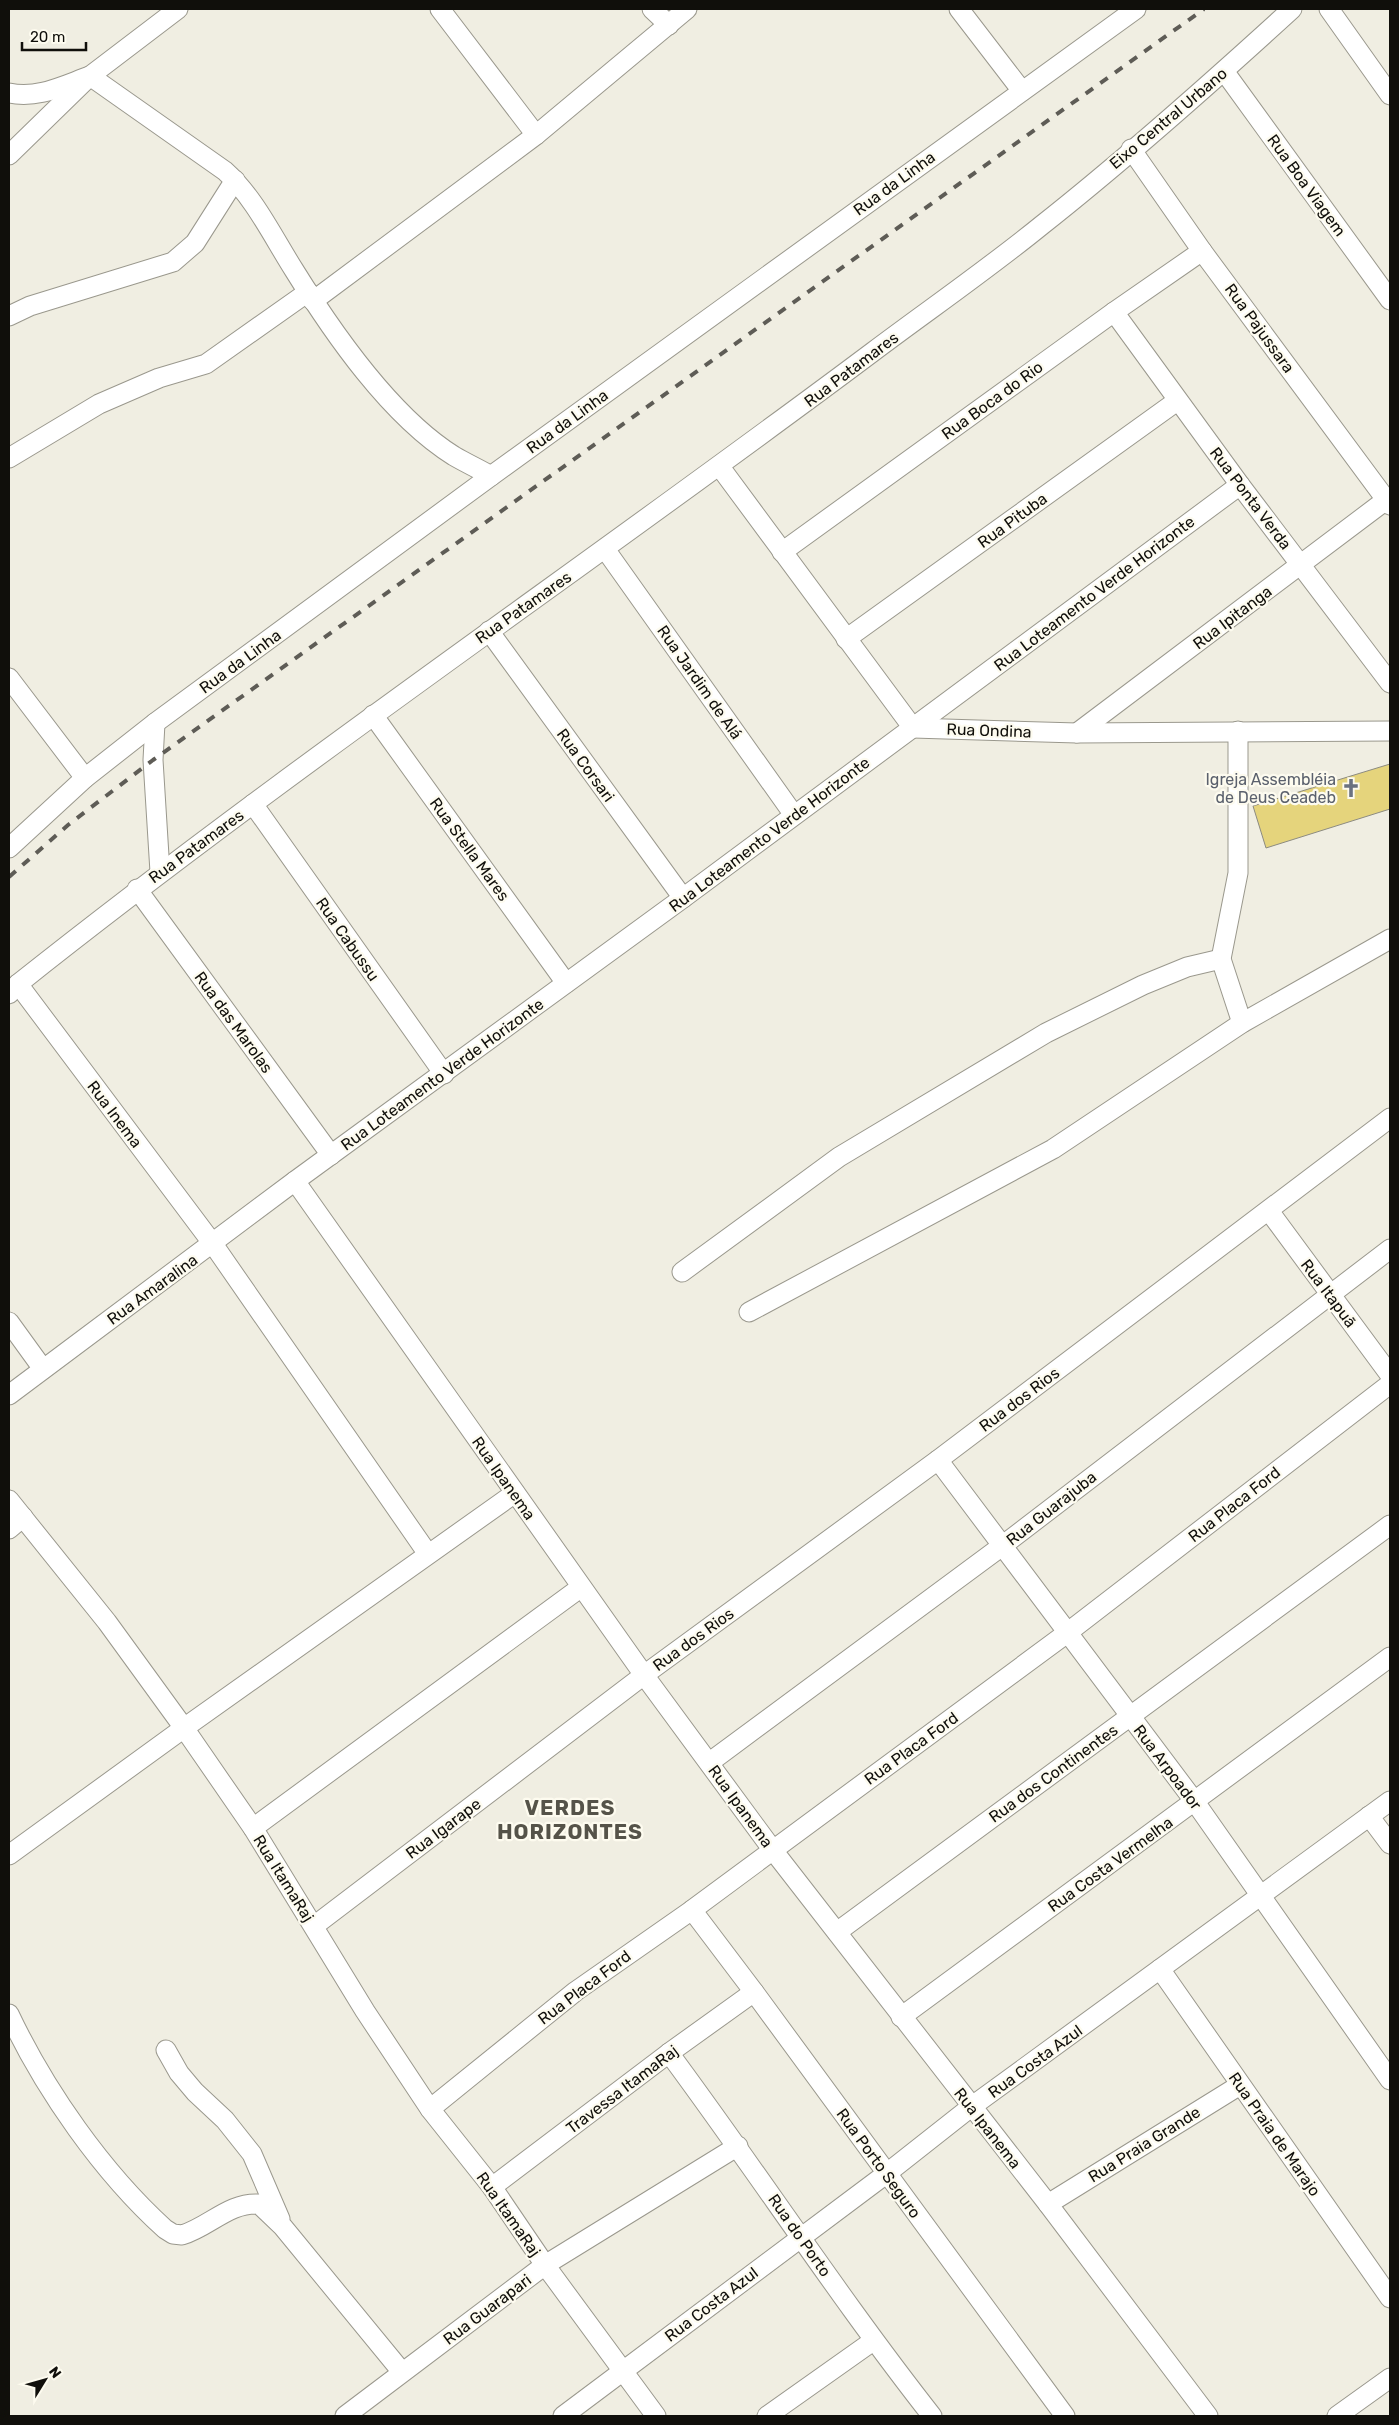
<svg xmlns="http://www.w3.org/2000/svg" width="1399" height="2425" font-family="Rubik,sans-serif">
<rect width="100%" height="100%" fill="#f0eee2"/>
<path fill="#e5d47c" stroke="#8c8b80" d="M1390 764V809L1266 848 1253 806Z"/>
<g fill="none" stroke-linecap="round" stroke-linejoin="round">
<g stroke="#9a988d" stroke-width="21">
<g id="minor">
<path d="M440 9 536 135"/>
<path d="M652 9 669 25"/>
<path d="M959 9 1022 91"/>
<path d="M1329 9 1390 95"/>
<path d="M1224 71 1390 300"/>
<path d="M9 93C38 99 62 86 90 76L225 171C254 197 273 237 294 270 333 333 390 416 454 456 466 463 479 469 491 476"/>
<path d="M1131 149 1202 251 1390 505"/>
<path d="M9 155 90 76 178 9"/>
<path d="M313 301 536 135 687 9"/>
<path d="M1114 312 1240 485 1390 683"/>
<path d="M9 316 30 306 173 262 195 243 235 180"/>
<path d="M9 458 99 404 159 378 206 364 308 292"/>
<path d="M720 467 913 728 1077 733 1390 731"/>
<path d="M605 549 794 815"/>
<path d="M782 552 1114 312 1202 251"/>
<path d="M489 631 683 898"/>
<path d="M846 639 1177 401"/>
<path d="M9 678 85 778"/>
<path d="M373 715 566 983"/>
<path d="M155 723 153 760 160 872"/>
<path d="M1238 731V873L1221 959 1242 1023"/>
<path d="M1077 733 1386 500"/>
<path d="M253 804 444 1074"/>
<path d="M9 848 85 778 155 723 491 476 1136 9"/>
<path d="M137 889 331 1155"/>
<path d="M18 984 213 1244 428 1554"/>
<path d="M9 994 18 984C296 763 590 564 874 351 930 309 988 269 1042 225 1128 157 1211 83 1292 9"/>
<path d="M295 1181 644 1675 772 1849 1048 2204 1208 2416"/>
<path d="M1269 1211 1390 1375"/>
<path d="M682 1272 839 1157 1046 1033 1143 985 1187 967 1221 959"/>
<path d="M749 1312 1053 1149 1242 1023 1390 939"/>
<path d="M9 1322 43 1369"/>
<path d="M9 1395 295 1181 683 898 1240 485"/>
<path d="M938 1460 1195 1802 1390 2080"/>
<path d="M9 1500 107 1622 184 1728 253 1828 365 2011 430 2109 492 2187 545 2265 656 2416"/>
<path d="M9 1529 23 1517"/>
<path d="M710 1762 1002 1546 1390 1249"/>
<path d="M1369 1816 1390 1844"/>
<path d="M253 1828 580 1588"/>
<path d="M9 1855 184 1728 515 1493"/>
<path d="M692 1910 754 1992 1065 2416"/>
<path d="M314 1926 644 1675 938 1460 1390 1118"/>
<path d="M837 1932 1390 1525"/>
<path d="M1160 1969 1390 2298"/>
<path d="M9 2014C45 2090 102 2172 165 2229L173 2234 182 2235C209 2227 229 2202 259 2204L283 2227 402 2372"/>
<path d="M901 2017 1390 1657"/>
<path d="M166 2050 179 2073 195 2092 225 2120 252 2154 280 2219"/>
<path d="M669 2053C758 2173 840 2299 932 2416"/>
<path d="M430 2109 576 1991 692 1910 1067 1633 1390 1384"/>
<path d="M492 2187 669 2053 754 1992"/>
<path d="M1048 2204 1240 2085"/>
<path d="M345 2416 545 2265 738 2146"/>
<path d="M563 2416 886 2174 971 2107 1390 1801"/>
<path d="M767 2416 873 2341"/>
<path d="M1337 2416 1390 2378"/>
</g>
</g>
<use href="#minor" stroke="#fff" stroke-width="19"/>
<path stroke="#5e5c56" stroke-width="4" stroke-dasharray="9 9" stroke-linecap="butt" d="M9 877 68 825 153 760 1204 9"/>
</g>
<defs>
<g id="church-bare" transform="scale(1.5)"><path d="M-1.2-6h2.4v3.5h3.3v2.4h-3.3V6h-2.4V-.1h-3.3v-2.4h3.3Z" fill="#6b7280" stroke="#fdfbef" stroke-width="2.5" paint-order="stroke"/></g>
</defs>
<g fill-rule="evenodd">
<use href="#church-bare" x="1351" y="788"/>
</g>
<g text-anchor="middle" stroke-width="4.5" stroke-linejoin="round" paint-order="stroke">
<g font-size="16" fill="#100f0b" stroke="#fdfbef">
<text transform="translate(1168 118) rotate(-40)" y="6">Eixo Central Urbano</text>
<text transform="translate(894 183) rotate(-36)" y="6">Rua da Linha</text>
<text transform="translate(1307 185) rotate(54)" y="6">Rua Boa Viagem</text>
<text transform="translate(1260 328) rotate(54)" y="6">Rua Pajussara</text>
<text transform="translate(851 369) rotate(-37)" y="6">Rua Patamares</text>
<text transform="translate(992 400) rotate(-36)" y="6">Rua Boca do Rio</text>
<text transform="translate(567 421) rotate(-36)" y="6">Rua da Linha</text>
<text transform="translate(1251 498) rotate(53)" y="6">Rua Ponta Verda</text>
<text transform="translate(1012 520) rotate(-36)" y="6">Rua Pituba</text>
<text transform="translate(1094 593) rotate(-37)" y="6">Rua Loteamento Verde Horizonte</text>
<text transform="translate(523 607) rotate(-35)" y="6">Rua Patamares</text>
<text transform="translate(1232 617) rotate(-37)" y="6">Rua Ipitanga</text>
<text transform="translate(240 661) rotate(-36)" y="6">Rua da Linha</text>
<text transform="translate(700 682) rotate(55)" y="6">Rua Jardim de Alá</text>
<text transform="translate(989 730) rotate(2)" y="6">Rua Ondina</text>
<text transform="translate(586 765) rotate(54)" y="6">Rua Corsari</text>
<text transform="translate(769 834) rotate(-37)" y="6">Rua Loteamento Verde Horizonte</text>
<text transform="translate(196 846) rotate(-36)" y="6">Rua Patamares</text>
<text transform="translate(470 849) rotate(54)" y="6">Rua Stella Mares</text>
<text transform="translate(348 939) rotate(55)" y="6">Rua Cabussu</text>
<text transform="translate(234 1022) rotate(54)" y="6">Rua das Marolas</text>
<text transform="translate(442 1074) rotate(-36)" y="6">Rua Loteamento Verde Horizonte</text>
<text transform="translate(115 1114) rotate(53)" y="6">Rua Inema</text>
<text transform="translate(152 1289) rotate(-36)" y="6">Rua Amaralina</text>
<text transform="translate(1329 1293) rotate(53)" y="6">Rua Itapuã</text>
<text transform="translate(1019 1399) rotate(-37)" y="6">Rua dos Rios</text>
<text transform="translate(504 1478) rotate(55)" y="6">Rua Ipanema</text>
<text transform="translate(1234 1504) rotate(-38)" y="6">Rua Placa Ford</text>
<text transform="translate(1051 1508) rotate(-38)" y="6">Rua Guarajuba</text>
<text transform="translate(693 1639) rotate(-36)" y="6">Rua dos Rios</text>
<text transform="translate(911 1748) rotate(-36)" y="6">Rua Placa Ford</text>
<text transform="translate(1168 1767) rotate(53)" y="6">Rua Arpoador</text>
<text transform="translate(1053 1773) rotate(-36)" y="6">Rua dos Continentes</text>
<text transform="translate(741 1806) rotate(54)" y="6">Rua Ipanema</text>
<text transform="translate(443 1828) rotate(-37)" y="6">Rua Igarape</text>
<text transform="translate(1110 1864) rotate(-36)" y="6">Rua Costa Vermelha</text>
<text transform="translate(284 1878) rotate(58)" y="6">Rua ItamaRaj</text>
<text transform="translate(584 1987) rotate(-37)" y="6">Rua Placa Ford</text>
<text transform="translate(1035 2061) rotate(-36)" y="6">Rua Costa Azul</text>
<text transform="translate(622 2089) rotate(-37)" y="6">Travessa ItamaRaj</text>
<text transform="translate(988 2128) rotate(52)" y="6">Rua Ipanema</text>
<text transform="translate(1275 2134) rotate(55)" y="6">Rua Praia de Marajo</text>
<text transform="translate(1144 2144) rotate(-32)" y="6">Rua Praia Grande</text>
<text transform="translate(879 2163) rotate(54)" y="6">Rua Porto Seguro</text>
<text transform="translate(509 2214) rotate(55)" y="6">Rua ItamaRaj</text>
<text transform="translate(800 2235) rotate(55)" y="6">Rua do Porto</text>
<text transform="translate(711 2304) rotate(-37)" y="6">Rua Costa Azul</text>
<text transform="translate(487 2309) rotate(-37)" y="6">Rua Guarapari</text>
</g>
<g font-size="16" fill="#5b616d" stroke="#fdfbef" text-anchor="end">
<text x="1336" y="785">Igreja Assembléia<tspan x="1336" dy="18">de Deus Ceadeb</tspan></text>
</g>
<g font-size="21" font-weight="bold" letter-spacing="1" fill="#555349" stroke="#fdfbef">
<text x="570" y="1815">VERDES<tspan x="570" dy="24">HORIZONTES</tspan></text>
</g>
</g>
<rect width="1399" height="2425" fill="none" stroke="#100f0b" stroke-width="20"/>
<g transform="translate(45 2380) rotate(53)" stroke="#fdfbef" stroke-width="4" paint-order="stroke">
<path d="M0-4L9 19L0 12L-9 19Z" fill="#100f0b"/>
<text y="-8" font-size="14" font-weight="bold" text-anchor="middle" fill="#100f0b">N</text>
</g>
<path d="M22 42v8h64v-8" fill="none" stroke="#100f0b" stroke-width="2.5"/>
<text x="30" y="42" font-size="15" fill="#100f0b" stroke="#fdfbef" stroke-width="4" paint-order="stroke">20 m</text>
</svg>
